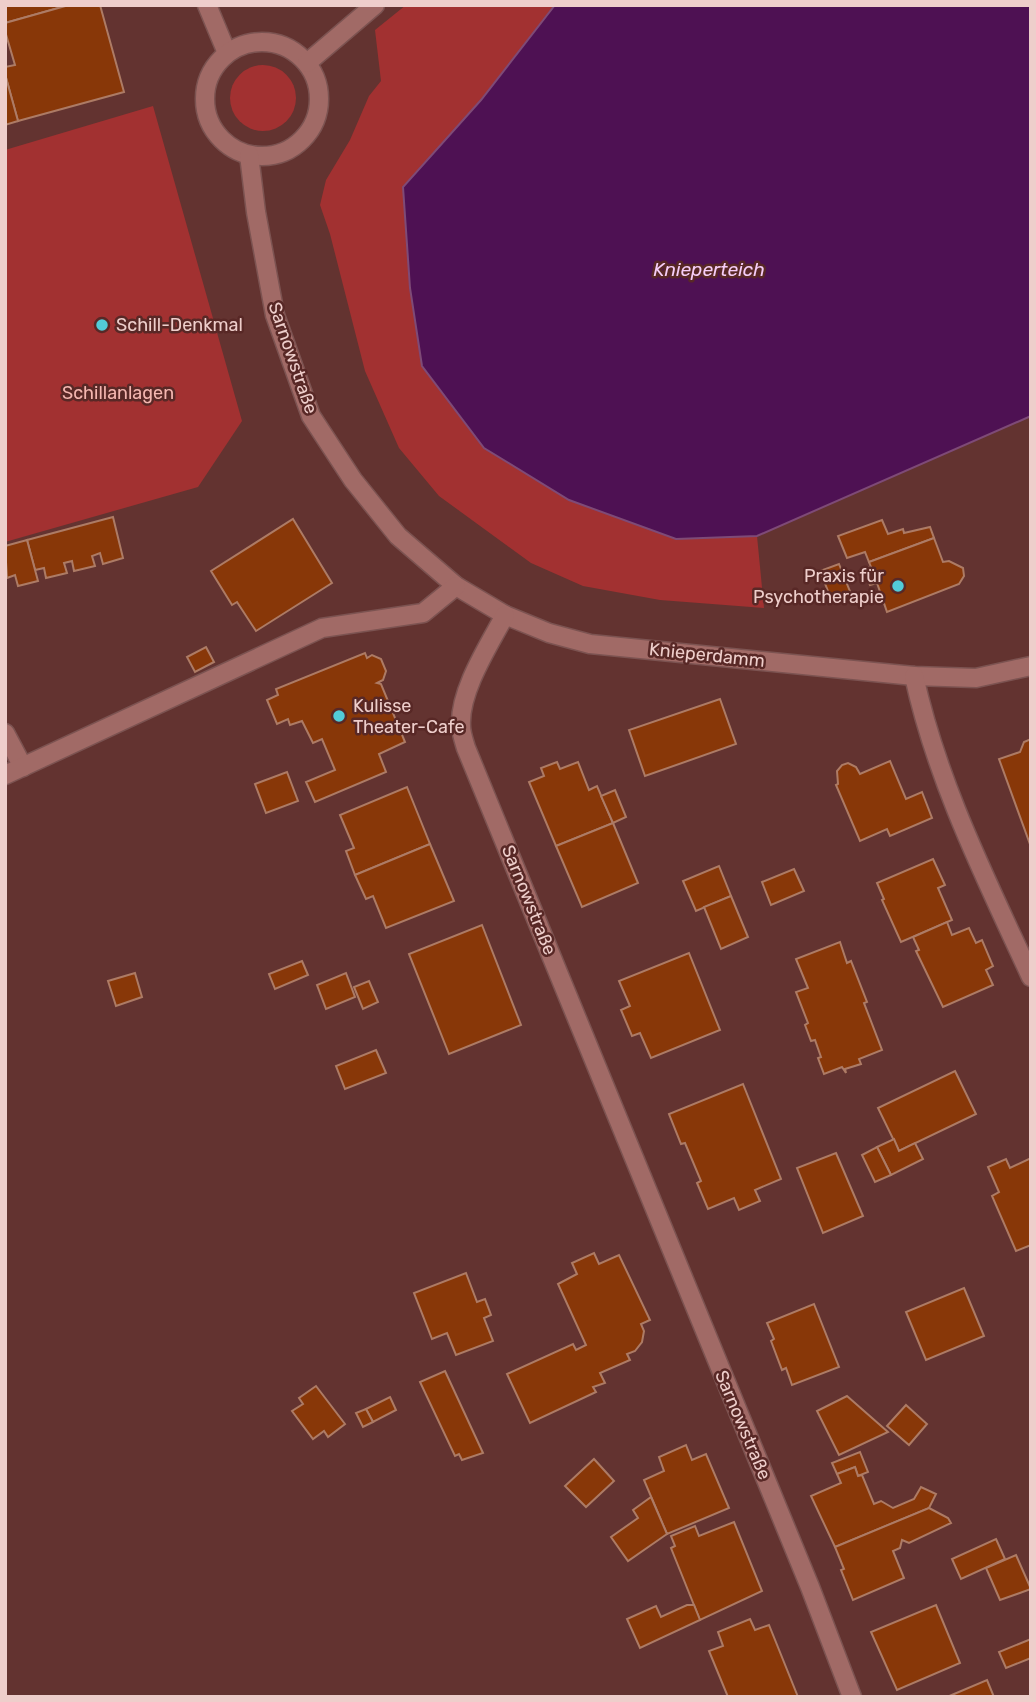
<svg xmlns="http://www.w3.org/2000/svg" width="1036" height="1702" font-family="Rubik,sans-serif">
<rect width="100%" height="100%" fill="#633330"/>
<g fill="#a23131">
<path d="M406 5H555L481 100 676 539 757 536 764 608 660 600 583 586 531 563 439 496 399 448 365 371 330 234 320 205 326 180 350 140 369 96 381 81 375 30Z"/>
<circle cx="263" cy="98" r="33"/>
<path d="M153 106 242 421 198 487 5 542V150Z"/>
</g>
<path fill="#4e1153" stroke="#7e4a77" stroke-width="2" d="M555 5H1031V416L757 536 676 539 569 500 484 448 422 366 410 288 403 187 481 100Z"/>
<g fill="#883708" stroke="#ad7b65" stroke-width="2">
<path d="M5 5H69L5 23Z"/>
<path d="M69 5H100L124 92 18 121 5 74V67L15 65 5 31V23Z"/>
<path d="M5 74 18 121 5 125Z"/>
<path d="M113 517 123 558 103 564 100 553 92 556 95 566 74 571 72 561 64 563 67 573 46 578 44 568 35 570 27 540Z"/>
<path d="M293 519 332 583 256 631 237 602 232 605 211 571Z"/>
<path d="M882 520 888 534 903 529 904 533 930 527 934 538 869 562 865 552 847 558 838 536Z"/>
<path d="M934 538 943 562 949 561 963 568 964 576 959 584 887 612 877 583 870 585 864 569 871 567 869 562Z"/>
<path d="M27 540 38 581 18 586 15 575 7 578 5 546Z"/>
<path d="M839 564 851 594 832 601 820 571Z"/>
<path d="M206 647 214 662 195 672 187 657Z"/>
<path d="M365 653 367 658 372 655 381 659 386 671 383 680 377 683 381 684 405 742 379 754 386 772 315 802 306 782 335 770 322 739 313 743 302 721 290 725 288 719 277 724 267 700 278 695 276 689Z"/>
<path d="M720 699 736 744 645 776 629 730Z"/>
<path d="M1031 739V847L999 759 1020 752 1024 742Z"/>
<path d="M890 761 906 799 922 792 932 818 890 836 887 829 860 841 836 785 838 784 837 771 842 765 848 763 856 767 860 774Z"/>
<path d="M557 762 560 769 578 762 589 790 597 786 613 823 556 846 529 782 544 776 541 768Z"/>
<path d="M287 772 298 801 266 813 255 784Z"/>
<path d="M407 787 430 844 355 875 346 851 354 848 340 815Z"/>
<path d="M615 790 626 817 613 823 601 796Z"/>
<path d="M613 823 638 883 582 907 556 846Z"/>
<path d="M430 844 454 901 386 928 373 896 366 899 355 875Z"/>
<path d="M933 859 945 885 938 888 952 920 901 942 882 900 884 899 877 883Z"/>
<path d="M719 866 731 896 696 911 683 881Z"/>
<path d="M794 869 804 891 771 905 762 882Z"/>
<path d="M731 896 748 937 721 949 704 907Z"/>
<path d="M947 922 952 935 969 928 976 943 982 940 993 966 986 970 993 985 943 1007 916 951 919 950 913 937Z"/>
<path d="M482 925 521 1025 449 1054 409 954Z"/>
<path d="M840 942 847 963 851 961 867 1002 864 1003 882 1050 859 1059 861 1064 845 1069 846 1073 842 1067 824 1074 818 1058 821 1057 815 1040 811 1041 805 1025 808 1023 796 992 808 988 796 959Z"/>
<path d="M689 953 720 1030 651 1058 640 1033 632 1036 621 1010 630 1006 619 981Z"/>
<path d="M302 961 308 975 275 989 269 974Z"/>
<path d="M135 973 142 997 116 1006 108 981Z"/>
<path d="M346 973 355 997 326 1009 317 985Z"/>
<path d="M369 981 378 1002 363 1009 354 987Z"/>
<path d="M376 1050 386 1073 345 1089 336 1066Z"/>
<path d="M955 1071 976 1114 899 1151 878 1108Z"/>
<path d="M743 1084 781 1179 755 1190 760 1201 739 1210 734 1198 708 1209 697 1183 701 1181 685 1143 681 1144 669 1114Z"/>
<path d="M894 1139 899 1151 915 1143 923 1159 891 1175 877 1147Z"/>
<path d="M877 1147 891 1175 875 1182 862 1155Z"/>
<path d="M836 1153 863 1216 823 1233 797 1168Z"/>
<path d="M1031 1158V1245L1016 1251 992 1196 999 1192 988 1167 1006 1159 1010 1168Z"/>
<path d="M594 1253 599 1264 619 1255 650 1320 641 1324 644 1331 642 1342 635 1351 627 1354 630 1360 600 1373 605 1383 593 1387 596 1392 530 1423 507 1374 573 1344 576 1350 586 1345 558 1284 577 1274 572 1263Z"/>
<path d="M466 1273 477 1302 485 1299 491 1315 484 1318 493 1341 456 1355 447 1333 432 1339 414 1293Z"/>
<path d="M964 1288 984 1336 926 1360 906 1312Z"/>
<path d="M814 1304 839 1367 792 1385 786 1368 782 1370 771 1341 774 1339 767 1323Z"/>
<path d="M445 1371 483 1453 462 1460 459 1454 455 1456 420 1382Z"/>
<path d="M316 1386 345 1424 328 1437 324 1431 313 1439 292 1411 303 1404 299 1398Z"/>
<path d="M847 1396 888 1432 839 1455 817 1411Z"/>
<path d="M390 1397 396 1410 373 1422 366 1409Z"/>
<path d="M906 1405 927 1424 909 1445 887 1426Z"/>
<path d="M366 1409 373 1422 363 1427 356 1413Z"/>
<path d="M686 1445 692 1460 706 1454 729 1508 667 1534 644 1480 664 1471 659 1457Z"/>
<path d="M860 1452 868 1472 858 1476 855 1467 837 1474 832 1463Z"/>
<path d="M594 1459 614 1481 586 1507 565 1486Z"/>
<path d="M855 1467 858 1476 862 1475 874 1504 881 1501 893 1508 914 1499 921 1487 936 1494 929 1508 835 1547 811 1496 841 1483 837 1474Z"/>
<path d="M651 1497 667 1534 628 1561 611 1537 638 1518 633 1510Z"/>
<path d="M929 1508 948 1518 951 1523 909 1543 902 1540 900 1548 893 1551 904 1578 853 1600 841 1570 844 1569 835 1547Z"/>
<path d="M734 1522 762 1591 700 1620 671 1548 675 1546 671 1536 695 1526 699 1536Z"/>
<path d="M996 1539 1005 1559 961 1579 952 1559Z"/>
<path d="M1016 1555 1031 1589 1000 1600 986 1568Z"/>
<path d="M687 1605H694L700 1620 640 1648 627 1619 656 1606 661 1617Z"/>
<path d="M936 1605 960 1663 897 1690 871 1632Z"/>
<path d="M750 1619 755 1630 769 1625 798 1697H728L709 1651 723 1646 718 1632Z"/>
<path d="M1031 1639V1658L1006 1668 999 1652Z"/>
<path d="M987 1680 994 1697H947Z"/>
</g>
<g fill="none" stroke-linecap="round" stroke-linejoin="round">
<g stroke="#7c5351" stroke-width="21">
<g id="minor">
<path d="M207 5 227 53"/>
<circle cx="262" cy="99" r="57"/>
<path d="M307 63 375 5"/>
<path d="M249 155 256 212 275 315 311 416 353 480 398 536 456 586 505 615 549 633 590 644 914 676 976 678 1031 666"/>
<path d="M505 615C489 645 459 691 461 726 461 733 464 741 466 748L810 1587 852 1697"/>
<path d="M914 676C937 782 986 879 1031 977"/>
<path d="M5 733 23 767"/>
<path d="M5 775 322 628 423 613 456 586"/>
</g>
</g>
<use href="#minor" stroke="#a16a66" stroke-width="18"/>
</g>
<g fill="#52cbd8" stroke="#582826" stroke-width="2.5">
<circle cx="102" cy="325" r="7"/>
<circle cx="898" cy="586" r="7"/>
<circle cx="339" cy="716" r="7"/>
</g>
<g text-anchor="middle" stroke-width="5" stroke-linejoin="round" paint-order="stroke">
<g font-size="18" fill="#eececb" stroke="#582826" text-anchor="start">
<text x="116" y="331">Schill-Denkmal</text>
<text x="884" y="582" text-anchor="end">Praxis für<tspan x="884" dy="21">Psychotherapie</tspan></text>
<text x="353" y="712">Kulisse<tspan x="353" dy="21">Theater-Cafe</tspan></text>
</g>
<g font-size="18" fill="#eececb" stroke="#582826">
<text transform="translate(293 358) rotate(71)" y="6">Sarnowstraße</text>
<text transform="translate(707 655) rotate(6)" y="6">Knieperdamm</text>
<text transform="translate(529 900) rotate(68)" y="6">Sarnowstraße</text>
<text transform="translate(743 1425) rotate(67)" y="6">Sarnowstraße</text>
</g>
<g font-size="18" fill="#f4b6b0" stroke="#582826">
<text x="118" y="399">Schillanlagen</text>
</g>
<g font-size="19" font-style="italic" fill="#f6cdf8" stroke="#582826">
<text x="709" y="276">Knieperteich</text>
</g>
</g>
<rect width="1036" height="1702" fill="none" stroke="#eececb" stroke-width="14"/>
</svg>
